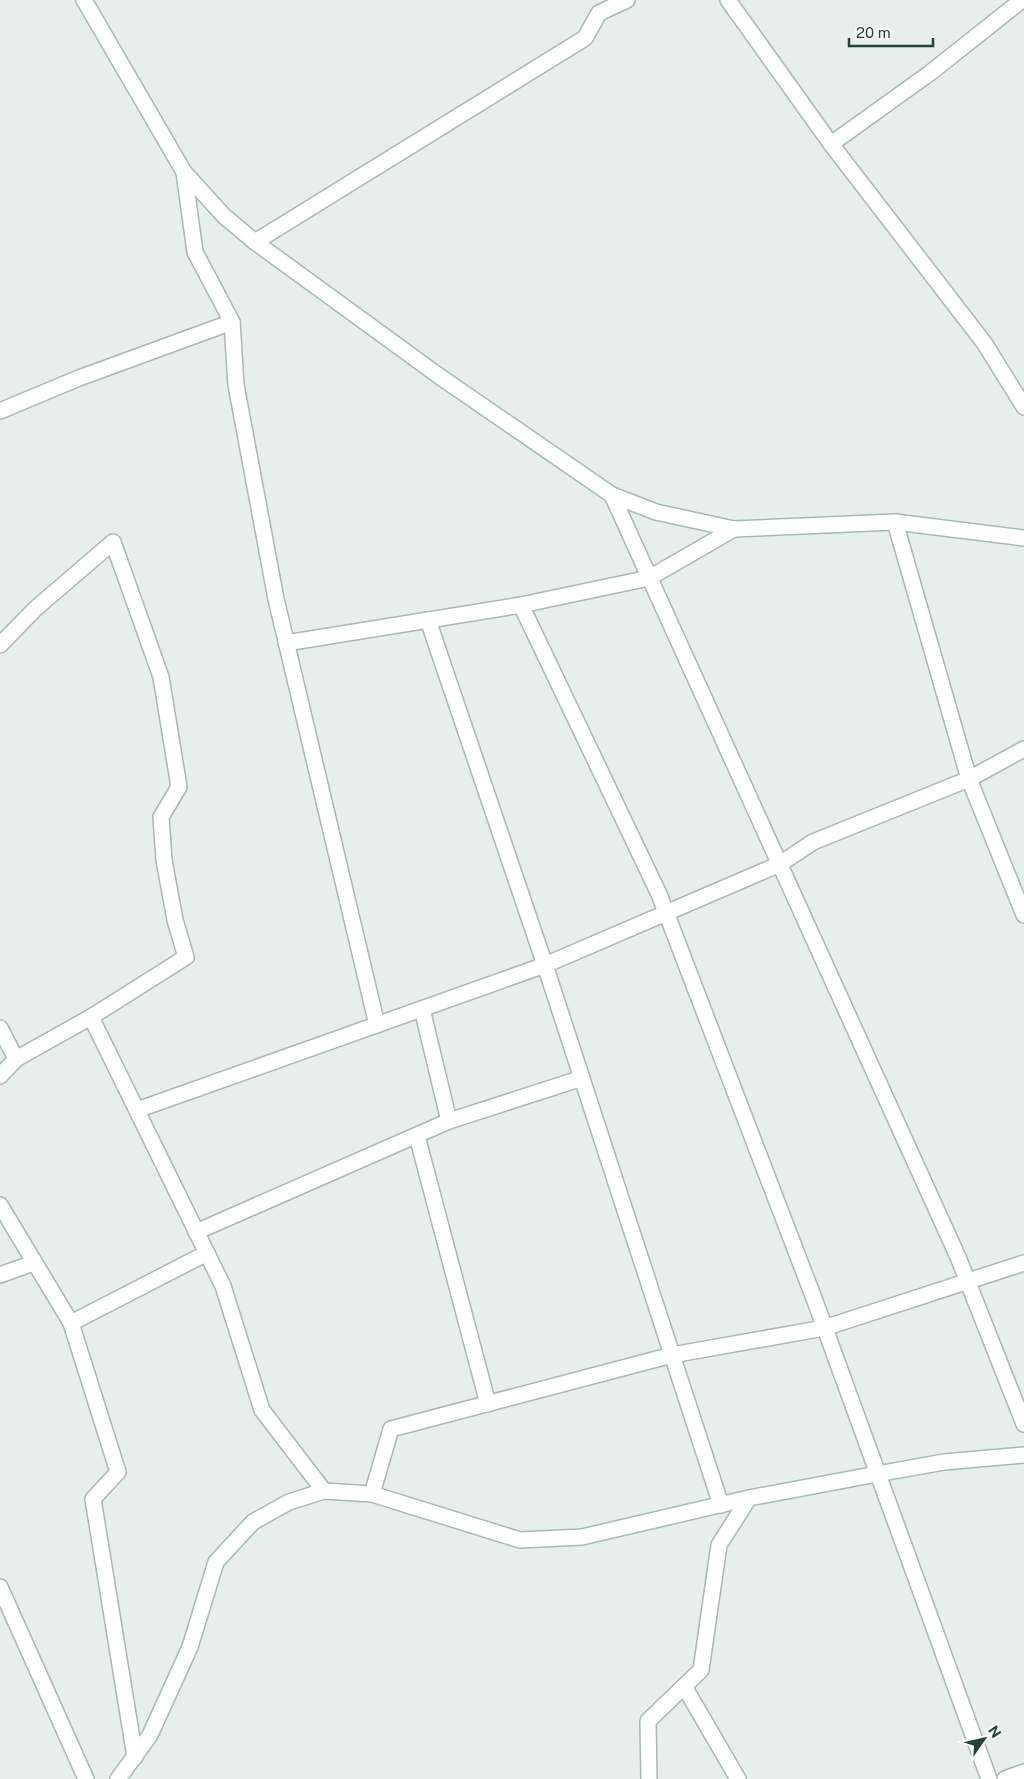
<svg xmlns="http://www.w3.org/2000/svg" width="1024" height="1779" font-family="'Public Sans',sans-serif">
<rect width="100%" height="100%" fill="#e6efeb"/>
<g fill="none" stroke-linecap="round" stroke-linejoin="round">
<g stroke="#a8b8b2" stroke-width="18">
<g id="street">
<path d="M728 0 831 144 985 344 1024 407"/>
<path d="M831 144 930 73 1022 0"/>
<path d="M184 172 195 252 232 322 236 385 276 599 377 1025"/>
<path d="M255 242 585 38 599 13 627 0"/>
<path d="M0 411 79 378 232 322"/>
<path d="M612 495 958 1257 1024 1424"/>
<path d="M895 522 969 779 1024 915"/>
<path d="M521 605 659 894 815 1301 989 1779"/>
<path d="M428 620 545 965 721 1505"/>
<path d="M286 643 521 605 649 578 734 529"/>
<path d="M0 645 35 609 113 542 161 677 179 787 161 817 164 860 175 920 186 957 91 1017"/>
<path d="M422 1009 449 1121"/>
<path d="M0 1028 16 1059 91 1017 223 1286 262 1410 324 1491"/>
<path d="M0 1076 16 1059"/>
<path d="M137 1110 545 965 780 864 813 842 969 779 1024 749"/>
<path d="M417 1136 488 1404"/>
<path d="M0 1205 71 1323 118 1472 93 1499 135 1757"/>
<path d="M196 1232 449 1121 582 1078"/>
<path d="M0 1275 33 1263"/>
<path d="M71 1323 207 1253"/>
<path d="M372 1494 391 1429 672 1355 824 1328 1024 1263"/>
<path d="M0 1587 86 1779"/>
<path d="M684 1686 738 1779"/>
<path d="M649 1779 648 1721 701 1670 719 1545 749 1498"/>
<path d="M1005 1779 1024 1772"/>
</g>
</g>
<g stroke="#a4bbb3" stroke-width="18">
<g id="secondary">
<path d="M84 0 184 172 224 216 255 242 439 376 612 495 656 512 734 529 895 522 1024 538"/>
<path d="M118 1779 150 1735 190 1647 216 1562 253 1522 289 1502 324 1491 372 1494 520 1540 582 1537 749 1498 877 1474 944 1462 1024 1455"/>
</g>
</g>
<use href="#street" stroke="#fff" stroke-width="15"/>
<use href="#secondary" stroke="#fff" stroke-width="15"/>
</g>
<g transform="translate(984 1739) rotate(56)" stroke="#f7fbf9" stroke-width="4" paint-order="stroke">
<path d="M0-4L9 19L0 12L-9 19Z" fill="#24423a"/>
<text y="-8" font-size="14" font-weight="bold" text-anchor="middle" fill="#24423a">N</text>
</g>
<path d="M849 38v8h84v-8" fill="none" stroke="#24423a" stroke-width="2.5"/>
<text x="856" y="38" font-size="15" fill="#24423a" stroke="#f7fbf9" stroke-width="4" paint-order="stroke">20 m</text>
</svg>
